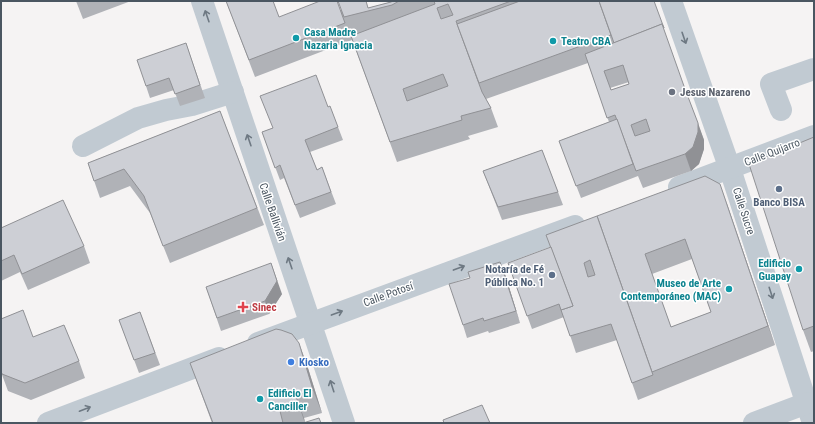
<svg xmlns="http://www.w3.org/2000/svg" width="815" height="424" font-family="'Roboto Condensed',sans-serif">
<rect width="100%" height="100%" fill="#f5f3f3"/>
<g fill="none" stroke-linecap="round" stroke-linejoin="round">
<g stroke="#c1cad2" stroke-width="22">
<path d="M202 1 344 423"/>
<path d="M671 1 730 169 813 423"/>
<path d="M781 110 771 84 814 69"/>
<path d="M83 146 138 118 166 110 192 105 233 92"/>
<path d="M679 187 814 136"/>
<path d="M258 343 575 226"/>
<path d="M48 423 219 358"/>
<path d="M754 423 807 403"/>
</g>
</g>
<g fill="#b0b2b7" fill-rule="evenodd">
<path d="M76 1H131L83 19Z"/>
<path d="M226 1 279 17 368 8 391 2 393 1H599L687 96 704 140V149L699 164 691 171 643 188 638 176 581 198 559 141 609 122 588 63 486 99 491 108 498 127 468 136 470 139 397 162 346 23 352 40 255 77ZM629 82V84L611 90 610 88Z"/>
<path d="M186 43 205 98 180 106 174 90 150 98 146 86Z"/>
<path d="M328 107 338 127 343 140 310 152 317 170 322 167 336 204 300 218 284 178 280 180 262 132Z"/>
<path d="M220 111 264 225 170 263 150 213 130 186 100 198 88 163Z"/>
<path d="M814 137V351L811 352 803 330Z"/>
<path d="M542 150 563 205 502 220 483 171Z"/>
<path d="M727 204 775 345 638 400 617 340 576 353 564 317 532 329 508 263ZM692 259 711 312 671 327 652 274Z"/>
<path d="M1 228 84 246 90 263 28 290 20 272 1 281Z"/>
<path d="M505 274 520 323 489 333 488 331 467 338 463 325Z"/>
<path d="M206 287 282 294 269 314 221 331Z"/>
<path d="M140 312 160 365 139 373 119 320Z"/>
<path d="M1 319 33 337 79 361 85 378 31 400 8 391 1 372Z"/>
<path d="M190 363 307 365 322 413 304 418 305 422 321 423H212Z"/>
</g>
<g fill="#909195">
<path d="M698 123 704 140V149L699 164 691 171 685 154Z"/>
<path d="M720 184 727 204 775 345 768 326Z"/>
<path d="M500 262 505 274 520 323 516 311Z"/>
<path d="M271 263 282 294 269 314 265 301Z"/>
<path d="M299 343 307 365 322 413 313 390Z"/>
<path d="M296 396 304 418 305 423 299 406Z"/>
</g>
<g fill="#cdcfd5" stroke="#909195" fill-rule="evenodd">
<path d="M226 1H273L279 17 320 1H337L345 23 249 60Z"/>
<path d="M338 1H366L368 8 391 2 393 1H399L392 5 344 17Z"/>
<path d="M434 1H511L456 21 482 92 491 108 461 116 462 120 390 142 351 36 435 4ZM448 4 453 15 441 19 437 8ZM443 74 448 86 407 101 403 89Z"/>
<path d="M520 1H599L611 35 479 83 457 24Z"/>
<path d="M599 1H654L664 28 662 24 614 43Z"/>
<path d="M662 24 685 89 698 123V132L693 147 685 154 636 171 615 115 607 118 585 54ZM623 65 629 84 611 90 604 71ZM646 119 650 131 635 136 631 125Z"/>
<path d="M186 43 200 85 175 94 169 78 146 86 137 60Z"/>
<path d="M316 75 328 107 330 106 338 127 305 140 317 170 322 167 331 192 295 205 280 165 275 168 262 132 273 128 260 96Z"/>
<path d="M220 111 257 208 163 246 144 196 124 169 94 181 88 163Z"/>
<path d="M617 119 633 164 576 186 559 141Z"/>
<path d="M814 137V326L803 330 749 164Z"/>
<path d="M542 150 558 192 498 207 483 171Z"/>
<path d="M705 176 720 184 768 326 652 372 597 216ZM685 239 711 312 671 327 645 254Z"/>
<path d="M63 200 84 246 22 274 14 255 1 261V228Z"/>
<path d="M597 216 653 375 632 383 611 324 570 336 561 310 573 306 546 235ZM590 260 595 275 588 277 584 263Z"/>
<path d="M551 247 573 306 561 310 559 304 527 316 508 263Z"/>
<path d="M500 262 516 311 484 321 483 318 463 325 449 284 470 278 468 272Z"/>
<path d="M271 263 277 281 265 301 217 318 206 287Z"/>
<path d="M23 310 33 337 64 325 79 361 25 383 2 374 1 371V319Z"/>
<path d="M140 312 155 353 134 360 119 320Z"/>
<path d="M276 329 281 330 292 334 299 343 313 390 296 396 299 406 280 411 283 423H213L190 363Z"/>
<path d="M482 405 490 423H444L443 420Z"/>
<path d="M319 418 321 423H303Z"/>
</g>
<defs><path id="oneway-shaft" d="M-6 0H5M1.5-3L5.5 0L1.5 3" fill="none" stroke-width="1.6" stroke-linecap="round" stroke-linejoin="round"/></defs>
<g stroke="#6e7983">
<use href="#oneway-shaft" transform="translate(207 16) rotate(-109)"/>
<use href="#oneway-shaft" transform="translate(684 38) rotate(71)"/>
<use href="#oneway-shaft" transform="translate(249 140) rotate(-109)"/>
<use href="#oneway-shaft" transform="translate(290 263) rotate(-109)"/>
<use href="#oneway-shaft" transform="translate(459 268) rotate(-20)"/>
<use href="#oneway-shaft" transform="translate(771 293) rotate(72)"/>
<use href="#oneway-shaft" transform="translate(337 313) rotate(-20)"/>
<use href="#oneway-shaft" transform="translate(332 386) rotate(-108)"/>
<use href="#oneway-shaft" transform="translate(85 409) rotate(-21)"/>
</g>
<g fill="#0f9aa8" stroke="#fff" stroke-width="1.5">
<circle cx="296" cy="38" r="4"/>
<circle cx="553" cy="41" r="4"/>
<circle cx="799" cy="269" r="4"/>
<circle cx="729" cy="289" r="4"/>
<circle cx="260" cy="399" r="4"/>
</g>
<circle fill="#6b7280" stroke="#fff" stroke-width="1.5" cx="672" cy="92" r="4"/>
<g fill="#5c6f8a" stroke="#fff" stroke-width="1.5">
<circle cx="779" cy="189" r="4"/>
<circle cx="552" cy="275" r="4"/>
</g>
<path fill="#e0444e" stroke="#fff" stroke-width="1.5" d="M241 301h4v4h4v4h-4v4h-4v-4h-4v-4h4z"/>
<circle fill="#3f7fe0" stroke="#fff" stroke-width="1.5" cx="291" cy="362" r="4"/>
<g text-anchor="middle" stroke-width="3" stroke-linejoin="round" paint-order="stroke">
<g font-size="11" font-weight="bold" fill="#0d838f" stroke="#fff" text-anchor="start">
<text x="304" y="36">Casa Madre<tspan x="304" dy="13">Nazaria Ignacia</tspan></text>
<text x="561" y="45">Teatro CBA</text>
<text x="791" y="267" text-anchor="end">Edificio<tspan x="791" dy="13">Guapay</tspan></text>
<text x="721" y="287" text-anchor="end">Museo de Arte<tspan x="721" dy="13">Contemporáneo (MAC)</tspan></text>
<text x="268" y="397">Edificio El<tspan x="268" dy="13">Canciller</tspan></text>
</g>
<g font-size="11" font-weight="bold" fill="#5b616d" stroke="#fff" text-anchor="start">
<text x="680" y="96">Jesus Nazareno</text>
</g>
<g font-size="11" fill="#4a5661" stroke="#fff">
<text transform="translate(772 152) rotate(-21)" y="4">Calle Quijarro</text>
<text transform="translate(744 211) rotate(72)" y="4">Calle Sucre</text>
<text transform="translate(273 212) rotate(71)" y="4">Calle Ballivián</text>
<text transform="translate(388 294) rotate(-20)" y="4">Calle Potosí</text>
</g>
<g font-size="11" font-weight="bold" fill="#4e5e75" stroke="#fff">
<text x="779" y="206">Banco BISA</text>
<text x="544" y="273" text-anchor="end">Notaría de Fé<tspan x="544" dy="13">Pública No. 1</tspan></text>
</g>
<g font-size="11" font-weight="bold" fill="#be3a42" stroke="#fff" text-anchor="start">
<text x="252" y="311">Sinec</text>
</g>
<g font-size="11" font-weight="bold" fill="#366cbe" stroke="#fff" text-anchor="start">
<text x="299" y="366">Kiosko</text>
</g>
</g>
<rect width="815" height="424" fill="none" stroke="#4a5661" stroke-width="4"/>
</svg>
